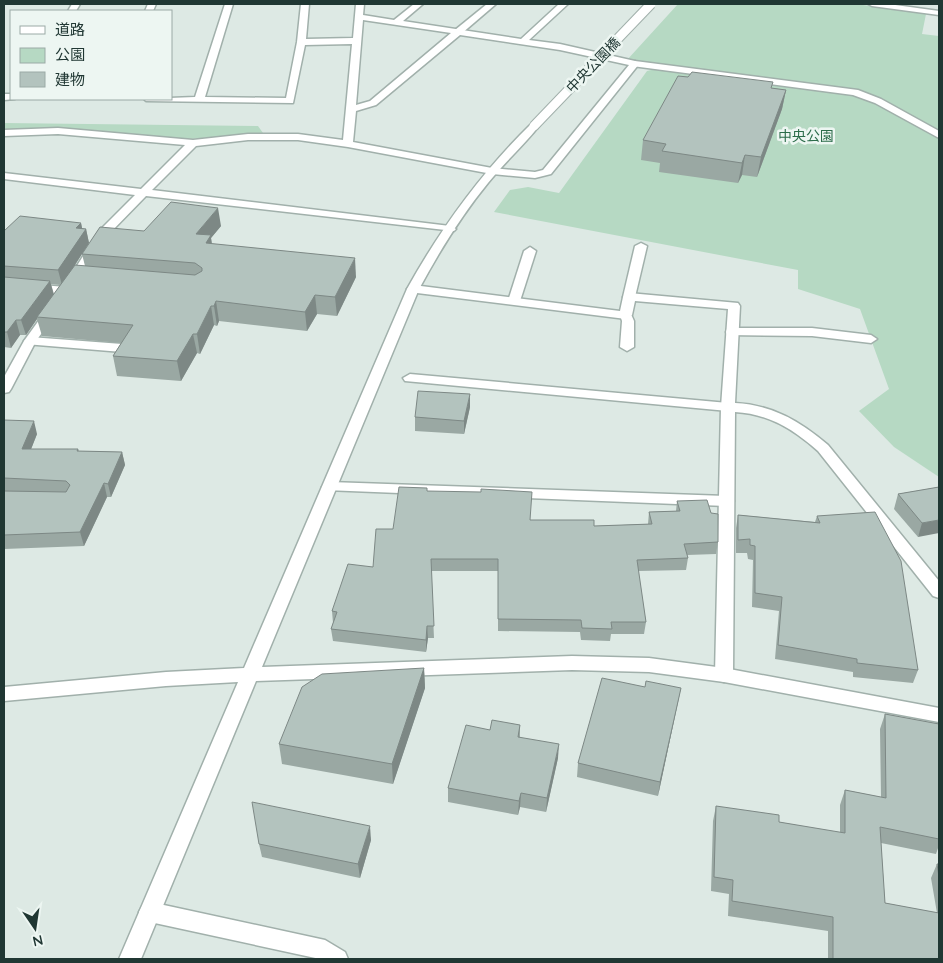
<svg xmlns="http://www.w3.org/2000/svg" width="943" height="963" font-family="Quicksand,'Noto Sans JP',sans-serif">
<rect width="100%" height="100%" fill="#dde9e4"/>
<g fill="#b6d9c3">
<path d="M678 4H856L926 14 922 34 939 36V477L894 447 859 411 889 389 860 309 798 289V270L494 212 510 190 528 187 559 193 647 71 655 69 658 63 627 60Z"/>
<path d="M4 123 258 126 263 133 190 139 4 130Z"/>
</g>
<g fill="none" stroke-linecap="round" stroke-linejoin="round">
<g stroke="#a1b0ab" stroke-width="3">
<g id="service">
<path d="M487 4H496L461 34H455V30Z"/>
<path d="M635 61 858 90 881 99 939 131V138L875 103 853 95 632 66 631 64Z"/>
<path d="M641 243 647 246 635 297 629 301 623 297 635 246Z"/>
<path d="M530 247 536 251 520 301 518 304H510L508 301 524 251Z"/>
<path d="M4 282 66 287 72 291 66 295 4 290Z"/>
<path d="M626 311 630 312 634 321V347L627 351 620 347 622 321 620 315Z"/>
<path d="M732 328H812L871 335 877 339 871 343 812 336 727 335 726 332 727 329Z"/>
<path d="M30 337 122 344 129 348 122 352 25 344 24 341Z"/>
<path d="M410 374 728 403 735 407 728 411 405 381 403 378Z"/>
<path d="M330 482 726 496 731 497 734 501 731 505 726 506 325 490 322 487 325 484Z"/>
</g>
</g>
<g stroke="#a1b0ab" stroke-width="3">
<g id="minor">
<path d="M72 4H80L76 11H68Z"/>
<path d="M148 4H156L153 11H145Z"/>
<path d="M225 4H233L205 97 286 98 297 42 301 4H309L306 39 353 38 356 4H364L363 15 394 20 414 4H423L403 21 521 39 559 4H568L529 40 560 44 635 61 639 64 551 174 535 178 492 174 348 147 298 140H248L196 146 152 190 450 226 456 229 454 231 146 196 108 235 76 286H68L66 283 99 231 135 195 4 179V173L141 189 185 145 58 134 4 136V130L58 128 193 140 248 134H298L343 140 352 44 305 45 293 103 146 101 144 99 195 97ZM363 20 451 33 370 101 356 105ZM460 35 560 50 629 65 543 170 535 172 492 168 353 142 356 111 376 105Z"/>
<path d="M868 4H888L939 11V15L872 6Z"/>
<path d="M4 94H11V99H15L4 100Z"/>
<path d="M413 285 620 311 623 297 629 293 738 303 740 306 735 403C773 405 800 421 828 445L939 581V598L933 596 818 451C793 429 769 414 735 412L733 675 730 680 724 682 718 680 715 675 721 407 728 309 635 301 632 315 626 319 409 292 407 289Z"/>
<path d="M51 308 57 312 36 341 11 389 9 392 4 393V377L24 341 47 309Z"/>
<path d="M150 902 325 940 345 952 348 959H320L150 922 143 919 139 912 143 905Z"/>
</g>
</g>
<g stroke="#a1b0ab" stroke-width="3">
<path id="tertiary" d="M534 123 539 126C523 146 504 163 488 183 461 216 439 252 419 289L262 667 572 656 649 658 724 668 939 708V722L724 682 649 672 572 670 256 681 141 959H119L238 682 166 686 4 701V687L166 672 244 668 407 289C441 228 481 173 531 124Z"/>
</g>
<use href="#service" fill="#fff" fill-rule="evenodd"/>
<use href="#minor" fill="#fff" fill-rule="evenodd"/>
<use href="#tertiary" fill="#fff" fill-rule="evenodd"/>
<g stroke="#a1b0ab" stroke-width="11" stroke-linecap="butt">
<path id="tertiary-bridge" d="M534 126 651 4"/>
</g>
<use href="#tertiary-bridge" stroke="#fff" stroke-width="9"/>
</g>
<g fill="#9aa8a3" fill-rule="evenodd">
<path d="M772 88 786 90 782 109 757 177 742 175 738 183 659 172 660 163 641 160 643 140Z"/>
<path d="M81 223 82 228 86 229 89 243 75 265 85 266 82 254 144 231 221 226 211 238 212 244 356 277 337 316 317 314 307 331 219 321 217 326 214 325 200 354 197 353 181 381 117 376 113 356 121 343 42 336 37 319 26 335H20L11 348 4 347V231ZM51 284 60 285 54 294Z"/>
<path d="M470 407 464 434 415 431V417Z"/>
<path d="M4 420 37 434 31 449H78L79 451 122 452 125 465 111 497H107L84 546 4 549Z"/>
<path d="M939 487 918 537 894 509 898 494Z"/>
<path d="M428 491 531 520 594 526 648 524 649 512 676 511 677 501 718 542 716 554 687 555 688 558 686 570 638 571 646 622 644 634H611L610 641 581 640 580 632 498 631V571H431L434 638H428L426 652 333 641 331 629 333 623 332 611 373 567 393 529Z"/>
<path d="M738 515 815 522 817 516 918 670 913 683 853 677V672L775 659 779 611 752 607 753 560 748 559 747 553H736V528Z"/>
<path d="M424 668 425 688 393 784 282 764 279 744Z"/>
<path d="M645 687 681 688 678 702 658 796 577 777 578 763Z"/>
<path d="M885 714 939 724V845L936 854 881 843 885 903 937 913 931 878 937 864H939V959H828V931L728 916 729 894 711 891 713 821 716 806 779 822 840 833V805L845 790 881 797 880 729Z"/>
<path d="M520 725V737L558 758 546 812 520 807 518 815 448 802V788L490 730Z"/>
<path d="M371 840 360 878 262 857 259 844Z"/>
</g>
<g fill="#7d8885">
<path d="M786 90 782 109 757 177 761 157Z"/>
<path d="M745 155 742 175 738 183 742 163Z"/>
<path d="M218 208 221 226 211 238 213 253 196 234Z"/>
<path d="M81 223 83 233 86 229 89 243 62 285 58 270 76 228Z"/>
<path d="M355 258 356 277 337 316 335 297Z"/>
<path d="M50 281 54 296 37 317V319L26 335 21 320Z"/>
<path d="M315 295 317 314 307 331 305 312Z"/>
<path d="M216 301 219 321 217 326 214 306Z"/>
<path d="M211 306 214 325 200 354 197 334Z"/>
<path d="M16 320 20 335 11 348 7 332Z"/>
<path d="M193 334 197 353 181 381 177 361Z"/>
<path d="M470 394V407L464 434V421Z"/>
<path d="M34 421 37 434 26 462 22 449Z"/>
<path d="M122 452 125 465 111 497 108 484Z"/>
<path d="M104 483 107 497 84 546 80 532Z"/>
<path d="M939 520V533L918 537 922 523Z"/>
<path d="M427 626 428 638 426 652V640Z"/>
<path d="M424 668 425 688 393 784 392 764Z"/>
<path d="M681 688 678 702 658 796 660 782Z"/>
<path d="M559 744 558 758 546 812 547 798Z"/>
<path d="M521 793 520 807 518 815 519 801Z"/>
<path d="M370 826 371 840 360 878 358 864Z"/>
</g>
<g fill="#b3c3be" stroke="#7d8885">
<path d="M692 72 773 82 771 88 786 90 761 157 745 155 742 163 662 151 666 144 643 140 678 76 688 77Z"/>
<path d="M171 202 218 208 196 234 211 235 206 243 355 258 335 297 315 295 305 312 216 301 214 306H211L197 334H193L177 361 113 356 133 325 37 317 75 265 195 275 202 271V268L195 263 82 254 100 227 144 231Z"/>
<path d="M20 216 81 223 76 228 86 229 58 270 4 266V231Z"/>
<path d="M4 277 50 281 21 320H16L7 332H4Z"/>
<path d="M418 391 470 394 464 421 415 417Z"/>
<path d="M4 420 34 421 22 449H78L77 451 122 452 108 484 104 483 80 532 4 535V491L66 492 70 485 66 481 4 478Z"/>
<path d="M399 487 427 488V491L481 492V489L532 492 530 520H594V526L652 524 649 512 680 511 677 501 707 500 711 513 718 514V542L684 544 688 558 637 560 646 622H611L612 629 582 628 581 620 498 619V559H431L434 626H427L426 640 331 629 337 612 332 611 348 564 373 567 376 529H393Z"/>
<path d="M939 487V520L922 523 898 494Z"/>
<path d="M875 512 901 561 918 670 857 663V659L778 645 782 597 755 593V546L750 545V539L738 540V515L820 523 817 516Z"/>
<path d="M424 668 392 764 279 744 302 687 322 674Z"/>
<path d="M602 678 645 687 646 681 681 688 660 782 578 763Z"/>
<path d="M885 714 939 724V839L880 827 885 903 939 913V959H833V917L732 901 733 880 714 877 716 806 779 815V822L845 833V790L886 798Z"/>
<path d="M492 720 520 725 518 737 559 744 547 798 521 793 519 801 448 788 466 725 490 730Z"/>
<path d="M252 802 370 826 358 864 259 844Z"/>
<path d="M937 864H939V877Z"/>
</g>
<g text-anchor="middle" stroke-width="5" stroke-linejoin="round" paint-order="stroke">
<g font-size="14" fill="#203733" stroke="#edf6f2">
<text transform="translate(593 65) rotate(-46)" y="5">中央公園橋</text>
</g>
<g font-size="14" fill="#2c6c4a" stroke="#edf6f2">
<text x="806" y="141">中央公園</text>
</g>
</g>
<rect width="943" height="963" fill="none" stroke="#203733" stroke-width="10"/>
<rect x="10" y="10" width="162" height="90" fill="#edf6f2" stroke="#9baaa6"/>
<rect x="20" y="26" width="25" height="8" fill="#ffffff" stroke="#9baaa6"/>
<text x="55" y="35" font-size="15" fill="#203733">道路</text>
<rect x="20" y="48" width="25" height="15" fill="#b6d9c3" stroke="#9baaa6"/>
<text x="55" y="60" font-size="15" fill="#203733">公園</text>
<rect x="20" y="72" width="25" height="15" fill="#b3c3be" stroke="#9baaa6"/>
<text x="55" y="85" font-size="15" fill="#203733">建物</text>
<g transform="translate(35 928) rotate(167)" stroke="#edf6f2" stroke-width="4" paint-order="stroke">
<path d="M0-4L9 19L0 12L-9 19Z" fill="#203733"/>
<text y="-8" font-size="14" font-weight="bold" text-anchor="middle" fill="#203733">N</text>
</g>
</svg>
